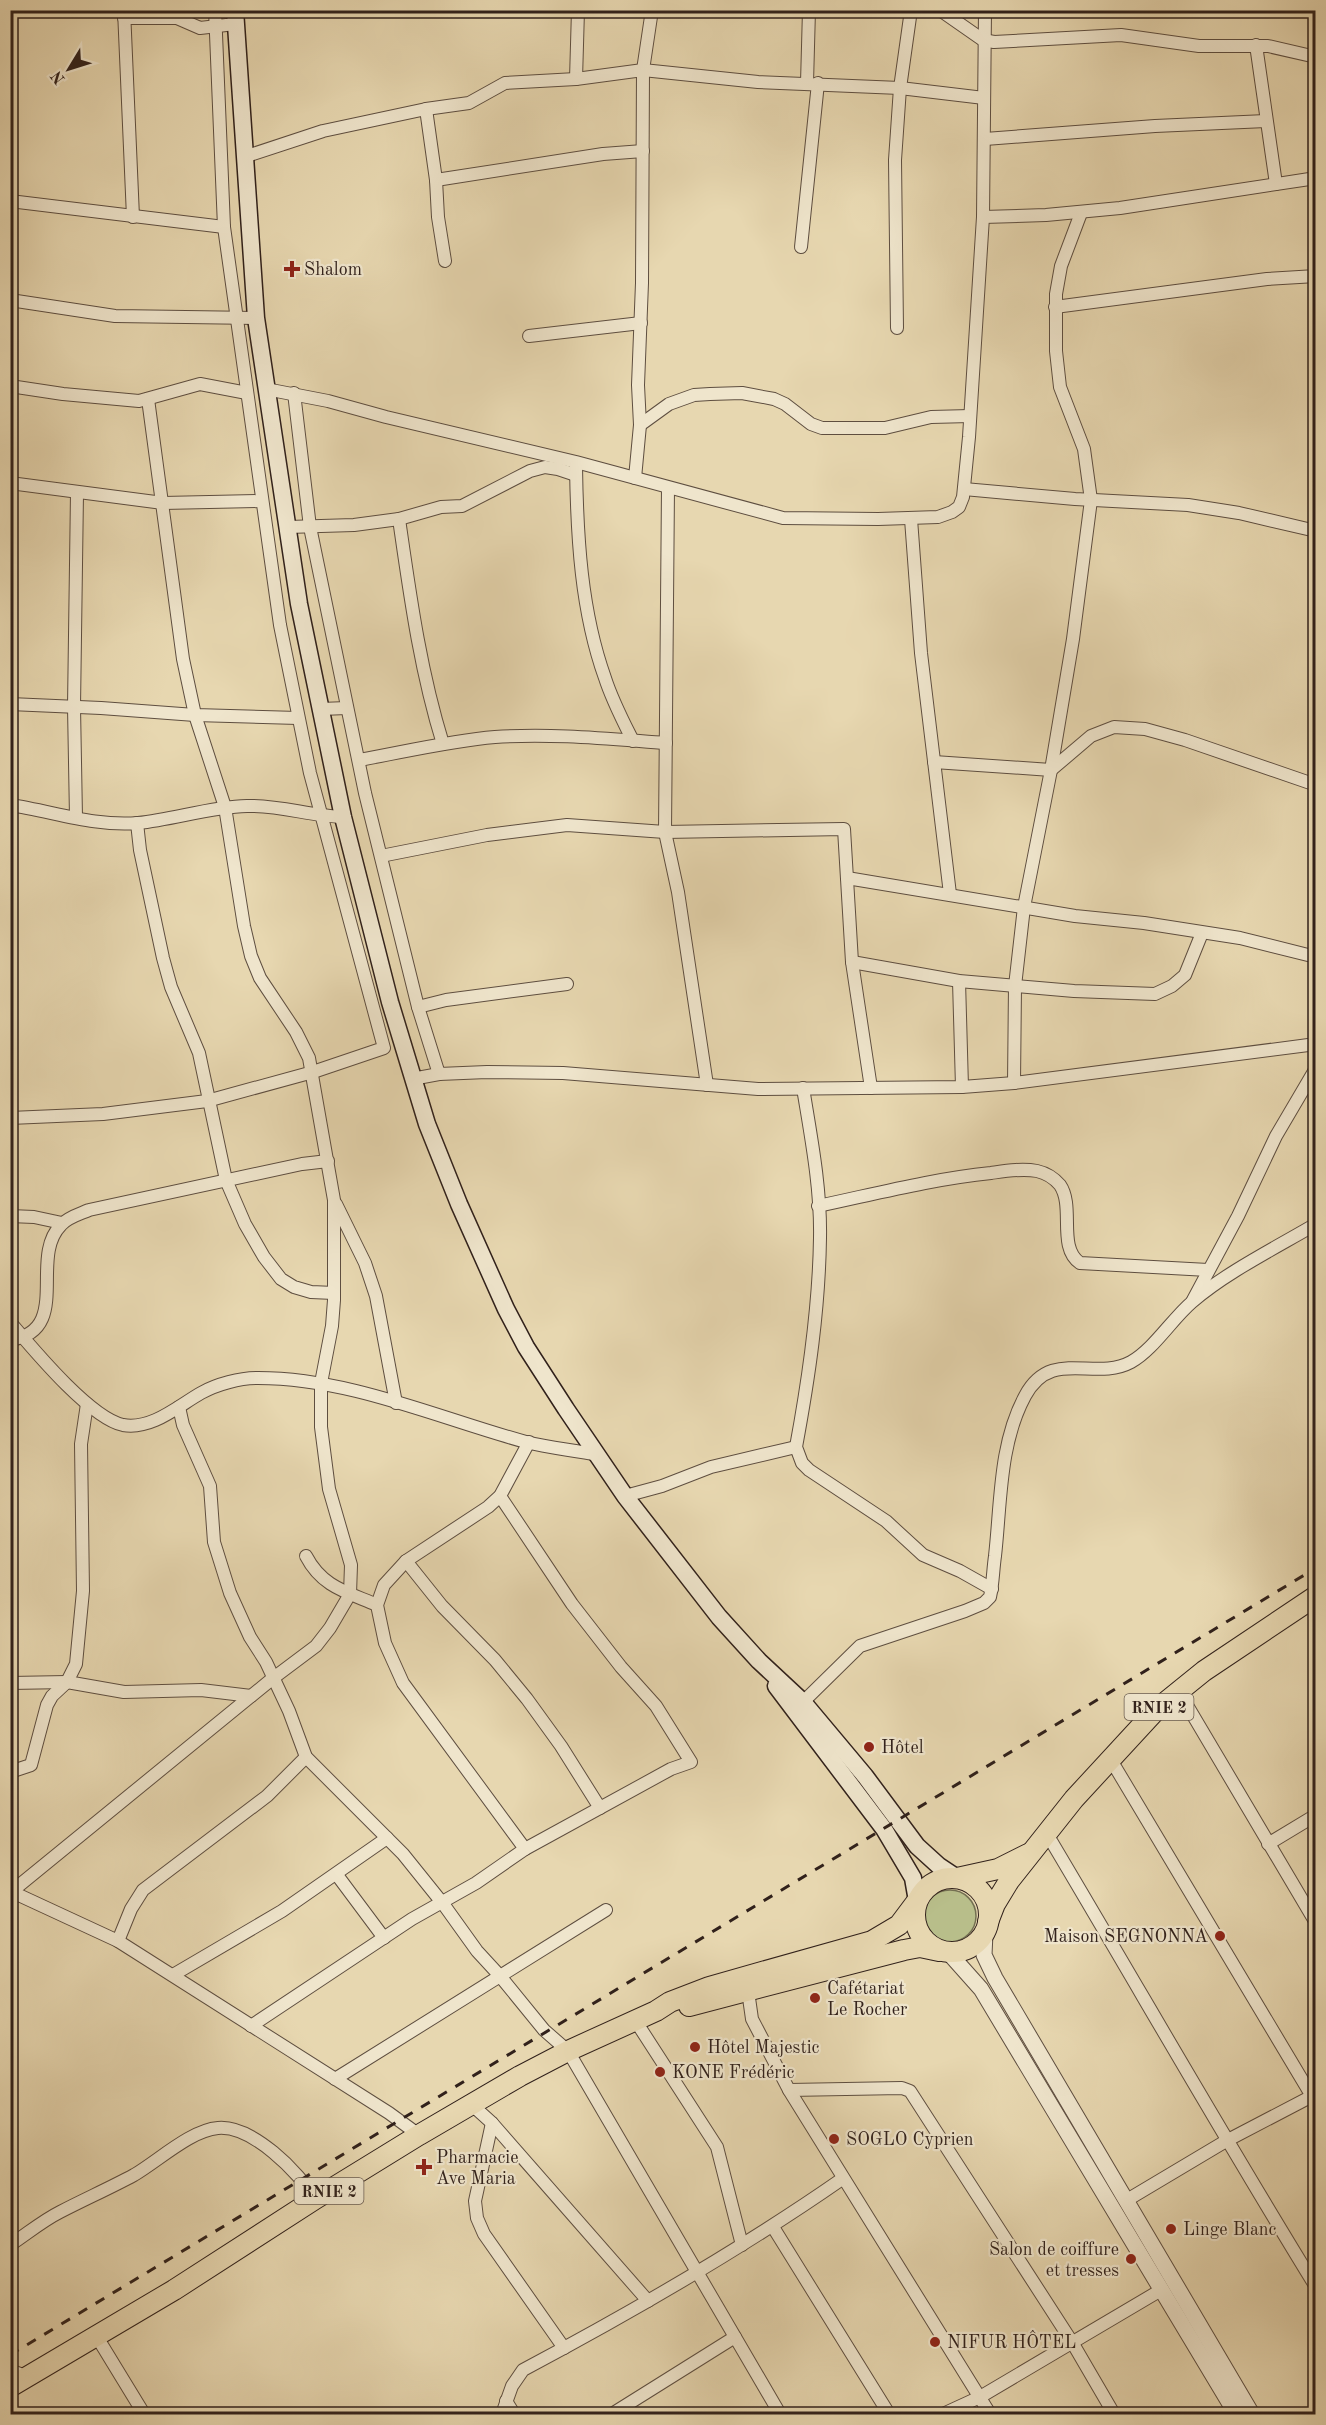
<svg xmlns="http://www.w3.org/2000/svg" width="1326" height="2425" font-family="'Old Standard TT',serif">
<rect width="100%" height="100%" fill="#e7d7b0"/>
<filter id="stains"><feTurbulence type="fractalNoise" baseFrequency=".00333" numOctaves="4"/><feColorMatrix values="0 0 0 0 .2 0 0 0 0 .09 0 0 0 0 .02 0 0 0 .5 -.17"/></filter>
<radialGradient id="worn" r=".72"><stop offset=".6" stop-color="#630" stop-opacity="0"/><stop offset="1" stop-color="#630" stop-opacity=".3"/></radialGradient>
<circle fill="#b8be8a" stroke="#747052" stroke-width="1.5" cx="950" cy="1916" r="26"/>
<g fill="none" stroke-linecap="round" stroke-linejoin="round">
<g stroke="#5e4e40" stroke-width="14">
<g id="minor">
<path d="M124 10 133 217"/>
<path d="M940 10 983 40 994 42 1121 35 1199 46H1268L1316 57"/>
<path d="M124 18H177L200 28 235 24"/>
<path d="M1256 45 1276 184"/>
<path d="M576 79 578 10"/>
<path d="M807 83 809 10"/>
<path d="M426 109 436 180 438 217 445 261"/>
<path d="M985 139 1155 126 1266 121"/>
<path d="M244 157 323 131 426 109 469 103 505 83 576 79 643 70 758 82 900 88 984 98"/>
<path d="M436 180 603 154 643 151"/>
<path d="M10 201 224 227"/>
<path d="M983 217 1046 215 1120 208 1316 178"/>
<path d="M801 247 818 83"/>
<path d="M10 300 115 316 256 318"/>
<path d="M1055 307 1267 279 1316 276"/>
<path d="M897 328 895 160 900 88 911 10"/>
<path d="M529 336 641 323"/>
<path d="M10 386 63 394 139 401 200 384 247 393"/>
<path d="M266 389 328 401 386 417 576 462 783 518 878 519 938 517 952 512 959 507 963 497 969 437 983 217 985 10"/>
<path d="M294 393 310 527 365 793 418 1007 439 1074 487 1072 563 1073 758 1089 962 1087 1014 1083 1316 1044"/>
<path d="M640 425 669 404 694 395 710 394 742 393 774 399 785 404 811 424 822 428H885L931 417 970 416"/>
<path d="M576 466C577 537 581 611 605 678 612 700 623 721 633 741"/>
<path d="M635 478 640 425 638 385 642 283 643 70 652 10"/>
<path d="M10 483 163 503 262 501"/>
<path d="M668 488 665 832 678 892 707 1085"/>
<path d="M964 489 1075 499 1188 505 1239 513 1316 531"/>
<path d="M399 519C410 595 420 670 443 744"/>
<path d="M911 519 921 653 950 894"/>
<path d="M288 527 354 525 399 519 441 507 462 506 530 471 545 467 558 469 576 475"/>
<path d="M10 704 101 708 195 715 298 718"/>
<path d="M321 709 347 708"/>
<path d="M359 760C404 752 449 741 495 737 552 733 610 739 666 743"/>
<path d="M934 762 1051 770 1091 736 1114 727 1145 729 1185 740 1316 785"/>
<path d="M10 805C52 811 95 827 138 823 175 819 210 807 247 806 280 805 310 816 343 817"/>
<path d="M76 817 74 707 77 493"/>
<path d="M137 823 140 850 163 958 171 987 199 1053 226 1180 245 1224 264 1257 281 1279 294 1287 311 1292 334 1293"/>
<path d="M381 856 487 835 567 825 665 832 844 829 852 962 871 1088"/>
<path d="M847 878 1075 916 1144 923 1240 938 1316 957"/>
<path d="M852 962 959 981 1074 991 1155 994 1172 986 1185 975 1202 933"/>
<path d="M959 981 962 1087"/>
<path d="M418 1007 446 1000 567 984"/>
<path d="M412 1079 439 1074"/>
<path d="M1014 1083 1015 986 1024 907 1051 770 1073 639 1091 500 1084 449 1060 387 1056 351V294L1061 266 1081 213"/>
<path d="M803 1088C811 1137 821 1188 820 1238 819 1309 809 1377 796 1447L802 1463 809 1470 886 1521 923 1555 960 1571 992 1589"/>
<path d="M10 1118 103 1114 207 1101 313 1072 384 1048 310 773 280 625 224 227 215 10"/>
<path d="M336 1204 365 1263 376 1296 396 1403"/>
<path d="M818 1206C875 1194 932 1179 991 1173 1005 1171 1022 1168 1037 1171 1046 1173 1054 1178 1060 1185 1075 1207 1057 1247 1080 1263L1208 1270"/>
<path d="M10 1216 34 1217 62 1223"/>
<path d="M1193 1300 1238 1216 1276 1136 1316 1068"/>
<path d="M10 1322C33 1349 90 1418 123 1425 152 1430 178 1406 201 1393 217 1384 240 1378 258 1378 350 1378 438 1418 526 1442 549 1448 574 1450 598 1455"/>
<path d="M10 1340C73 1331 28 1258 61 1225 68 1217 80 1214 89 1210L302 1164 328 1161"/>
<path d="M179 1407 183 1425 210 1486 214 1542 230 1593 250 1637 266 1662 289 1711 306 1757 403 1854 444 1905 477 1951 500 1976 544 2030 568 2051 780 2414"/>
<path d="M625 1496 662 1486 711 1467 796 1447"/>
<path d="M306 1556C322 1587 347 1592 377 1605"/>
<path d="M406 1561 442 1606 495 1660 527 1699 561 1746 600 1808"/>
<path d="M10 1683 67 1682 124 1692 201 1690 251 1696"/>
<path d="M1178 1690 1316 1923"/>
<path d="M803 1702 860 1646 965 1611 984 1603 990 1597C993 1583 993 1570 995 1556 1001 1503 999 1444 1025 1396 1051 1347 1094 1382 1131 1362 1153 1350 1172 1319 1192 1302 1225 1273 1277 1247 1316 1224"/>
<path d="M1111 1760 1316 2103"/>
<path d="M10 1772 31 1765 47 1705 52 1696 67 1682 76 1664 83 1591 81 1444 87 1404"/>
<path d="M1047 1834C1137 1985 1224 2138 1316 2287"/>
<path d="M1268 1844 1316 1815"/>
<path d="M525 1849 403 1683 385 1643 377 1605 384 1585 406 1561 488 1507 500 1496 529 1442"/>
<path d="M337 1875 384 1938"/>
<path d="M10 1891 118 1941 389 2113 419 2135"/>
<path d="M11 1892 272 1679 316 1646 330 1628 350 1594 351 1565 329 1489 321 1427V1383L332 1326 334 1300V1200L309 1058 296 1032 260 978 251 956 244 926 225 807 195 715 183 659 148 399"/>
<path d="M118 1941 131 1909 143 1890 267 1796 306 1757"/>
<path d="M173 1975 282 1911 387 1838"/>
<path d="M748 1991 752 2019 789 2090 990 2414"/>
<path d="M635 2020 717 2147 742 2245"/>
<path d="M251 2026 412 1919 476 1883 525 1849 671 1769 691 1762 656 1706 621 1667 572 1604 500 1496"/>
<path d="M335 2079 606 1910"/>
<path d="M789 2090 902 2088 910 2091 1072 2342 1114 2414"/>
<path d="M471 2104 492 2123 648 2301"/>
<path d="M492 2123 475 2201 477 2218 484 2234 564 2348"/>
<path d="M1127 2200 1226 2141 1316 2094"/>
<path d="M773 2227 889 2414"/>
<path d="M10 2245C27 2234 42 2221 60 2212 85 2199 110 2188 134 2175 158 2161 191 2130 218 2128 252 2125 299 2172 315 2199"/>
<path d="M97 2337 144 2414"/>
<path d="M10 2370 28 2377"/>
<path d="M506 2401 514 2414"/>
<path d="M502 2414 512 2386 523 2370C632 2312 740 2250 842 2179"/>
<path d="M612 2414 735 2337"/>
<path d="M943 2414 980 2397 1161 2290"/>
</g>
</g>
<g stroke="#5e4e40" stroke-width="17">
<g id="tertiary">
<path d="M985 1933 984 1955 995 1978 1252 2414"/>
<path d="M948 1952 981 1989 1236 2414"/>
</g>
</g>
<g stroke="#31211b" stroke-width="19">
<g id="secondary">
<path d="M235 10 256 318 299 604 343 817 390 1002 427 1124 459 1204 506 1309 526 1347 566 1409 625 1496 719 1617 759 1661 803 1702 865 1776 917 1846 939 1866 957 1878"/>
<path d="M776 1686 884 1829 913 1878 917 1901"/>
</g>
</g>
<g stroke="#31211b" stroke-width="22">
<g id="trunk">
<circle cx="952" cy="1915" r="37"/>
<path d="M957 1878 998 1869 1028 1854"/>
<path d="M988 1922 995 1904 1009 1881 1074 1799 1157 1709 1204 1671 1316 1596"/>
<path d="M689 2006 904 1950 920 1947 939 1951"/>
<path d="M10 2387 174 2290 315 2199 419 2135 520 2076 568 2051 656 2011 670 2002 709 1987 872 1941 899 1925 917 1901"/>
</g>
</g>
<use href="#minor" stroke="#efe5cc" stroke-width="12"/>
<use href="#tertiary" stroke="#efe5cc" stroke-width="15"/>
<use href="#secondary" stroke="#efe5cc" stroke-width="16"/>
<use href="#trunk" stroke="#e7d7b0" stroke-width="20"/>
<path stroke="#31211b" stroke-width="3" stroke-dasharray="10 10" stroke-linecap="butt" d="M10 2355 1316 1568"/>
</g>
<g fill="#8f2418" stroke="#efe5cc" stroke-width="2">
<path d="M289 260h6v6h6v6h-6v6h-6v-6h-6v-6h6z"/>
<circle cx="869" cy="1747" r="6"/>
<circle cx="1220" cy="1936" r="6"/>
<circle cx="815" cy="1998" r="6"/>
<circle cx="695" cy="2047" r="6"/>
<circle cx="660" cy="2072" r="6"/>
<circle cx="834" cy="2139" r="6"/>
<path d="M421 2158h6v6h6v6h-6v6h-6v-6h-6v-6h6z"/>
<circle cx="1171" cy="2229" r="6"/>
<circle cx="1131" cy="2259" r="6"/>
<circle cx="935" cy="2342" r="6"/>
</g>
<g text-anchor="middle" stroke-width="4.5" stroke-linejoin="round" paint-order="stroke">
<g fill="#efe5cc" stroke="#6a5c50" stroke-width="1.5">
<rect x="1124.5" y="1694" width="69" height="26" rx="4.5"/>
<rect x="294.5" y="2178" width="69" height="26" rx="4.5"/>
</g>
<g font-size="16" font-weight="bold" fill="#31211b">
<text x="1159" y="1713">RNIE 2</text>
<text x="329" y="2197">RNIE 2</text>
</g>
<g font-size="18" fill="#31211b" stroke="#efe5cc" text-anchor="start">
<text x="304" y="275">Shalom</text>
<text x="881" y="1753">Hôtel</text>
<text x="1208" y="1942" text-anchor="end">Maison SEGNONNA</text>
<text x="827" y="1994">Cafétariat<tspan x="827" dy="21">Le Rocher</tspan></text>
<text x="707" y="2053">Hôtel Majestic</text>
<text x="672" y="2078">KONE Frédéric</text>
<text x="846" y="2145">SOGLO Cyprien</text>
<text x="436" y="2163">Pharmacie<tspan x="436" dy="21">Ave Maria</tspan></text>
<text x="1183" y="2235">Linge Blanc</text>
<text x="1119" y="2255" text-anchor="end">Salon de coiffure<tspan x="1119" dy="21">et tresses</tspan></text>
<text x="947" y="2348">NIFUR HÔTEL</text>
</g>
</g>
<rect width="1326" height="2425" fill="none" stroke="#e7d7b0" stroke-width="36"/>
<rect x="12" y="12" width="1302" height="2401" fill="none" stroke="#31211b" stroke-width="3"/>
<rect x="18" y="18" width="1290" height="2389" fill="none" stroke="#31211b" stroke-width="1.5"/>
<g transform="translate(69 69) rotate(232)" stroke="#efe5cc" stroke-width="4.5" paint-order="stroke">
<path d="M0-4.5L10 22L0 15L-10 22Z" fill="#31211b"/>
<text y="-9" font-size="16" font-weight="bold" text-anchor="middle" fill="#31211b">N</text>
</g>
<rect width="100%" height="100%" filter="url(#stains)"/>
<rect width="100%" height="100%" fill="url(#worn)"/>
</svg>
